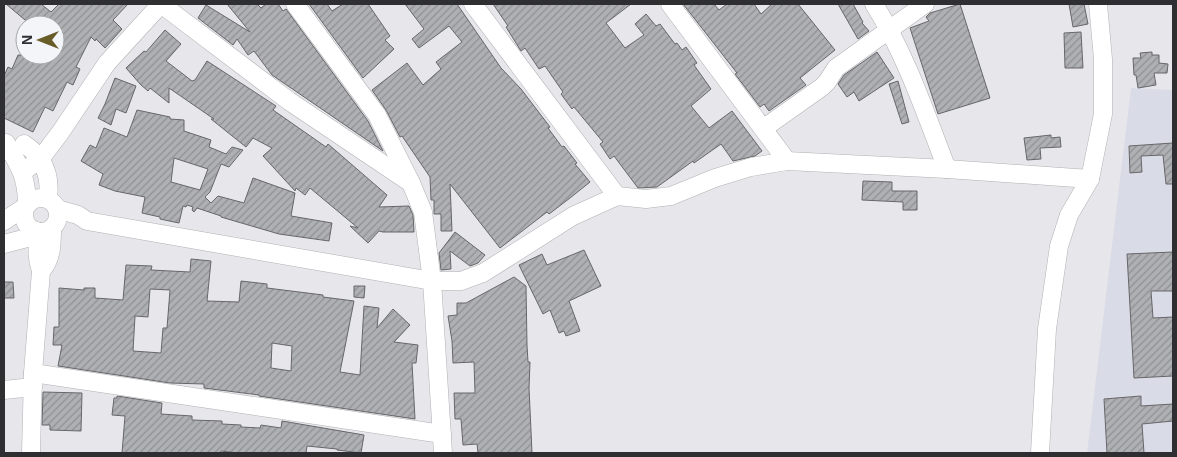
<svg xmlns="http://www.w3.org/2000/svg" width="1177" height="457" font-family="Helvetica,sans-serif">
<defs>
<pattern id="building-hatch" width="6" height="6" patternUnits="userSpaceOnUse" patternTransform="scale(1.25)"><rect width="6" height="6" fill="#afb0b3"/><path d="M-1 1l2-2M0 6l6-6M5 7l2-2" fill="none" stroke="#8f9092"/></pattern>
</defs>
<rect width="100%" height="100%" fill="#e7e7eb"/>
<path fill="#d9dbe6" d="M1131 88 1173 90V453H1087Z"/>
<g fill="url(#building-hatch)" stroke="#67676a" fill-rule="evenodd">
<path d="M6 4H41L51 12 59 4H128L113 20 122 29 105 48 96 39 95 41 91 37 76 67 80 69 73 85 67 82 53 111 45 107 33 132 4 118V76L8 67 12 69 18 55H55V25H31Z"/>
<path d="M227 4H257L261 8 266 4H278L283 11 286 9 368 121 383 151 272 75 254 51 248 55 237 39 233 45 198 18 206 5 250 32Z"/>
<path d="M309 4H327L332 11 343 4H368L390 36 385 40 394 49 363 78Z"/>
<path d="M405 4H457L501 68 521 89 550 127 548 128 562 147 564 146 577 163 575 164 590 182 570 198 549 214 547 212 500 248 450 184 452 231H441V214H434V200H431L430 177 402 136 400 137 386 110 372 90 407 63 423 85 441 69 436 62 462 42 449 26 419 48 412 39 424 29Z"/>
<path d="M493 4H631L606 23 625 48 644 35 635 24 646 14 656 26 660 24 675 44 677 43 682 50 686 47 697 63 694 65 711 89 691 106 709 128 732 111 762 151 755 156 733 161 721 144 694 163 693 161 657 187 638 188 614 156 610 159 600 144 603 142 574 107 572 109 561 94 563 92 545 66 539 69 525 48 521 51 506 27 508 26Z"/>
<path d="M683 4H714L719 10 727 4H754L761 14 772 4H798L835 50 800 78 806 85 769 111 764 104 760 107 735 74 737 73Z"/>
<path d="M838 4H853L863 22 862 23 869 31 858 39Z"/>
<path d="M960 4 990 98 938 114 910 28 929 21 926 17 930 13Z"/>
<path d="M1069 4H1084L1088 24 1073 27Z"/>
<path d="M165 30 181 44 166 61 192 81 195 80 207 61 276 106 273 110 326 147 328 144 387 195 379 207 409 206 413 215 414 232H383L379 231 368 243 350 226 358 228 310 188 305 195 296 188 295 191 263 156 272 148 253 138 246 147 211 119H214L169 88V103L150 88 148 91 141 85 126 68 144 51 146 52Z"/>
<path d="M1081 32 1083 68H1065L1064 33Z"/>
<path d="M877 52 894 78 859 101 854 92 847 97 838 84 844 75Z"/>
<path d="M1152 52V55H1159V63L1168 64 1167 73H1154L1156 85 1138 88 1136 75H1134L1133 58H1141L1140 53Z"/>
<path d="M115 78 136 86 126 113 116 109 111 125 98 118 105 104Z"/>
<path d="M898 81 909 122 902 124 889 84Z"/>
<path d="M137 110 170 117V119L184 120V131L211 140 209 147 226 154 232 147 243 150 229 167 221 164 210 192 205 197 211 203 218 196 244 203 253 178 295 193 291 216 332 223 329 241 279 234 221 217V216L197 208 194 212 192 210 193 207 187 205 186 207 183 206 179 223 160 219V217L142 213 145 197 115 191 99 185 103 174 81 161 90 145 96 148 104 128 127 137ZM174 158 208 169 200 190 171 182Z"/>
<path d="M1051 135V138L1060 137 1061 147 1040 148 1041 159 1027 160 1024 138Z"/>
<path d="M1173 143V184H1166L1163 155 1141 156 1142 172 1130 173 1129 146Z"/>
<path d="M863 181 892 182V191H917V210H903V202L862 200Z"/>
<path d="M455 232 485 255 478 263 470 266 450 251 451 269 441 270 439 253Z"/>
<path d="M584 250 601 286 569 301 580 331 566 336 564 331 559 333 550 310 543 314 519 265 542 254 547 265Z"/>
<path d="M1173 252V291H1151L1153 318 1173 317V376L1134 378 1127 254Z"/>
<path d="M191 259 211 261 207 301 239 302 241 281 267 284V288L323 295V297L354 301 340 372 360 375 364 306 379 308 377 328 393 309 410 325 394 342 418 345 416 363H412L415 419 259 396V395L204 388V384L170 383 58 366 62 345H53L54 327H59V288L84 290V288H95V298L123 300 126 265 152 266 151 270 190 272ZM150 289 170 290 167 328H163L161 353 133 351 135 316 148 317ZM272 343 292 346 291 371 271 368Z"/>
<path d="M514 277 526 286 527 345 528 362H530L529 388 532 453H478L477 444 463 445 461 419H455L454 393H475L474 362 453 363 452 341 448 316 457 315V303H466Z"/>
<path d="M4 282H13L14 298H4Z"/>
<path d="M354 286H365L364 298 354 297Z"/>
<path d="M43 392 82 393 81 431 50 430V425H42Z"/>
<path d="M117 396 162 403 161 414 192 416V420L222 421V424L241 425V427L260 428 261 425 281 428 282 421 364 435 361 453 337 450V449L307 446 306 453H238L221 451 220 453H122L125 416 112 415 114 398H117Z"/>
<path d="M1141 396V406L1173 404V421L1142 424 1144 453H1107L1104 399Z"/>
</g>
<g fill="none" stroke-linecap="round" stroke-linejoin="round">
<g stroke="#b1b1b5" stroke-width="19">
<g id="minor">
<path d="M295 4 377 115 411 183 423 212 432 281 443 453"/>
<path d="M473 4 617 196"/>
<path d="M670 4 787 161"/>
<path d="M874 4C906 55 925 112 947 169"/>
<path d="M764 128 822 87 827 82 836 68 925 4"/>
<path d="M6 143C19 165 27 177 27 204"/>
<path d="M24 144C44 157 51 176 48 199"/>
<path d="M23 172 41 158 60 133 107 63 161 4 289 101 411 183"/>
<circle cx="41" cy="215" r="17"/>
<path d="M57 209 78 215 87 221 432 281H461L483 273 573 216 617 196 646 199 671 196 715 178 751 167 787 161 947 169 1090 179"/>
<path d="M4 221 25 207"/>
<path d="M4 244 27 238 36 231"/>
<path d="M41 271C52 259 52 244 52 228"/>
<path d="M33 373 442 434"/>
<path d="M4 390 33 387"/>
<path d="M31 453 33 373 41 271C36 257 37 246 40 232"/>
<path d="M1040 453 1047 329 1059 246 1069 215 1090 179 1103 114V59L1098 4"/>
</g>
</g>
<use href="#minor" stroke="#fff" stroke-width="18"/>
</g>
<rect width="1177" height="457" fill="none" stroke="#2f2f31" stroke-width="10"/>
<g transform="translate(40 40) rotate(270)"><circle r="24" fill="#f4f5f8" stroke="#a5a6a8"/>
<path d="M0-4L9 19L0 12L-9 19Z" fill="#685c29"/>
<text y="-8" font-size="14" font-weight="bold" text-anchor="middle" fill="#2f2f31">N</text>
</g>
</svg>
